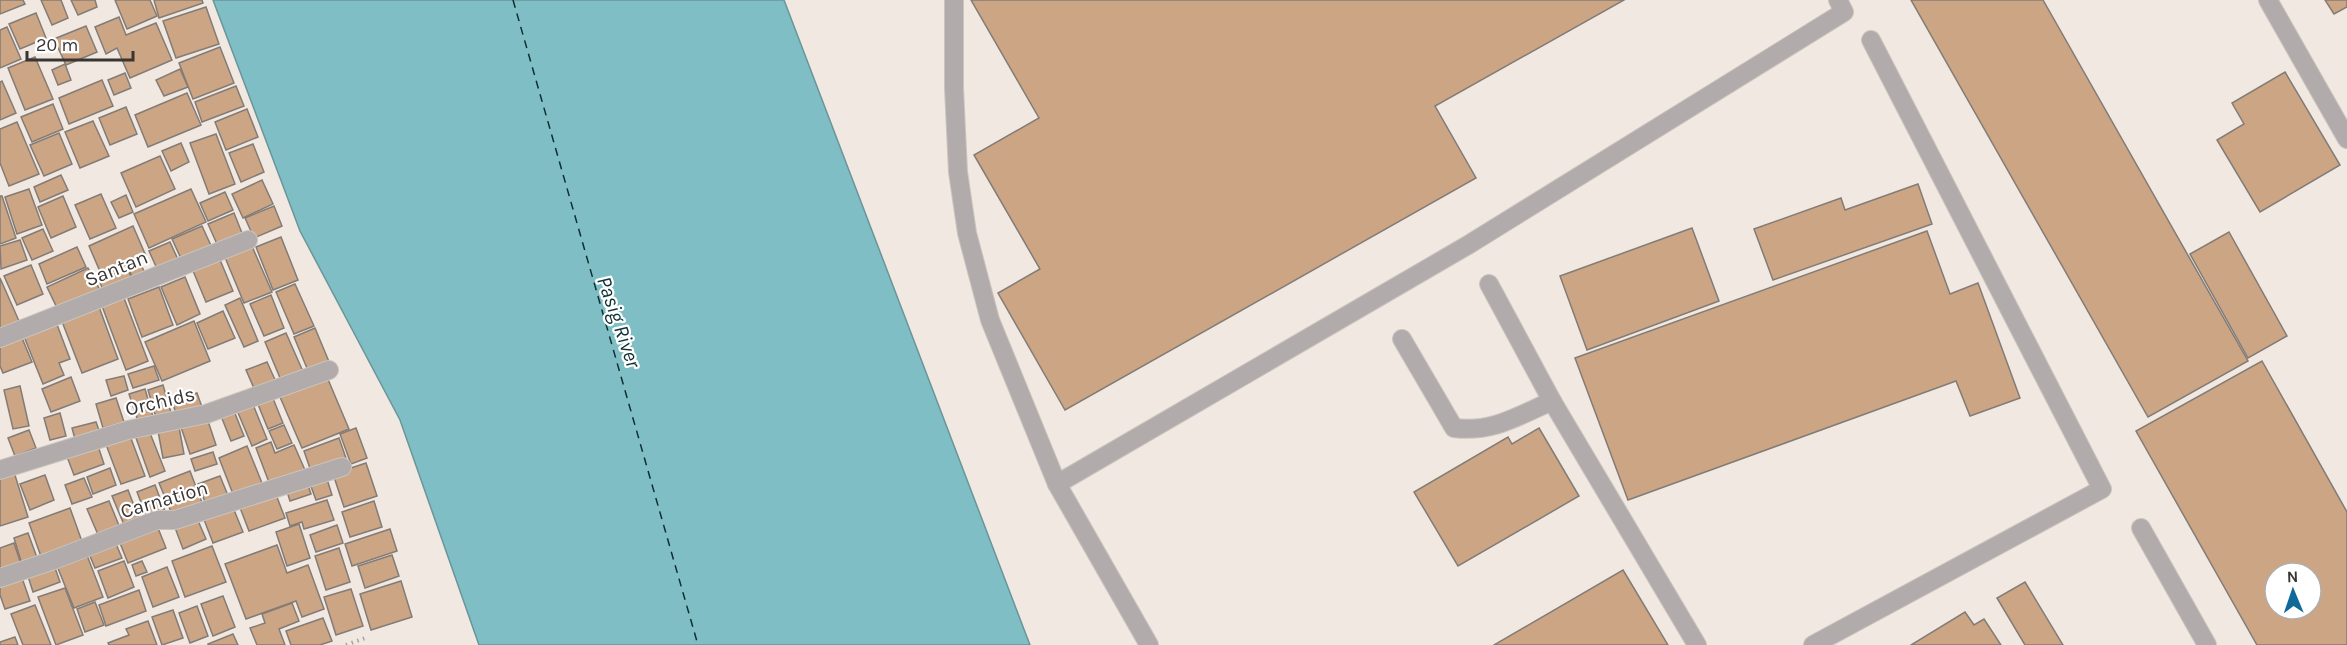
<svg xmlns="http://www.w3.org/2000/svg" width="2347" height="645" font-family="Karla,sans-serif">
<rect width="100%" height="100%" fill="#f0e8e1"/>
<path fill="#7fbec5" stroke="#6a9599" stroke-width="1.5" d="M213 0H784L1030 645H479L400 420 300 231Z"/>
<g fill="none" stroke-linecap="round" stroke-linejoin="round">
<path stroke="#0f3033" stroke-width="1.5" stroke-dasharray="8 6" stroke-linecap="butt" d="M513 0 698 645"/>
</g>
<g fill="#cca584" stroke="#837c76" stroke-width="1.5" fill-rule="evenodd">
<path d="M0 0H23L25 4 0 14Z"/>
<path d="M41 0H61L68 18 52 25Z"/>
<path d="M71 0H95L97 7 78 15Z"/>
<path d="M115 0H150L157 16 127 29Z"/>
<path d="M154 0H202L203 3 159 18Z"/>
<path d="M971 0H1624L1435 106 1476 178 1065 410 998 293 1040 269 974 155 1039 118Z"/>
<path d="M1911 0H2043L2248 361 2148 417Z"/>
<path d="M2325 0H2347V7L2334 14Z"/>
<path d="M206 7 219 44 176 58 163 21Z"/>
<path d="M36 13 46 38 20 49 9 24Z"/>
<path d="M119 17 126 35 156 23 172 60 130 78 117 48 106 54 95 27Z"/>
<path d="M86 26 97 52 66 65 54 39Z"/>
<path d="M7 27 21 59 0 68V30Z"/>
<path d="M220 47 234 83 193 99 179 63Z"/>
<path d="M35 57 53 99 25 110 8 68Z"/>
<path d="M65 64 71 80 58 85 52 70Z"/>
<path d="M180 69 188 87 164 96 156 80Z"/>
<path d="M2285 72 2340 165 2260 212 2217 140 2244 124 2232 103Z"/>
<path d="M125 73 131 88 114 95 108 80Z"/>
<path d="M102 80 113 106 69 124 59 98Z"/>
<path d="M2 81 16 113 0 120V82Z"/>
<path d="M236 86 244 106 202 122 195 102Z"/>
<path d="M187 93 201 125 148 147 135 115Z"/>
<path d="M53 104 63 129 32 142 21 117Z"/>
<path d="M126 107 137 134 110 145 99 118Z"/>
<path d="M247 109 258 137 226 150 215 122Z"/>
<path d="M93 121 109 156 80 168 65 132Z"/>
<path d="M17 122 39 174 9 186 0 163V129Z"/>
<path d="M59 133 72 164 44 176 30 145Z"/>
<path d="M216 134 235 184 209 194 190 143Z"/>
<path d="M181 143 189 162 171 171 162 151Z"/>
<path d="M253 144 264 172 241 182 229 153Z"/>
<path d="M160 156 175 189 136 207 121 173Z"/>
<path d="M61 175 68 190 40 202 34 187Z"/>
<path d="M262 180 273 204 243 218 232 194Z"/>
<path d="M1918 184 1932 224 1773 280 1754 229 1841 198 1845 210Z"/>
<path d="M29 189 42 225 17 234 5 197Z"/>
<path d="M191 189 206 222 149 248 134 214Z"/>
<path d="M225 192 233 210 208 221 200 203Z"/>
<path d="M101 194 116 228 90 239 75 205Z"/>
<path d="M126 195 133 212 119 218 111 202Z"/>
<path d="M0 196H2L16 238 0 244Z"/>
<path d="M63 196 76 227 51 238 38 207Z"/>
<path d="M274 206 282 226 254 238 245 218Z"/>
<path d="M234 213 242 233 217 244 208 224Z"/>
<path d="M133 226 146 256 102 276 89 246Z"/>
<path d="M202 226 214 252 184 265 172 239Z"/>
<path d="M1692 228 1719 301 1587 350 1560 276Z"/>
<path d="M43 229 53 251 32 260 22 238Z"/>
<path d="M1927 231 1950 294 1978 283 2020 398 1970 416 1956 381 1628 500 1575 358Z"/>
<path d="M2229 232 2287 336 2248 358 2190 254Z"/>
<path d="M281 237 298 280 273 290 256 247Z"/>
<path d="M20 240 27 260 1 269 0 246Z"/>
<path d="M170 242 180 264 159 273 149 251Z"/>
<path d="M251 244 272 292 244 303 224 255Z"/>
<path d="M77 247 86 267 47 284 39 264Z"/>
<path d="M218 255 233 291 206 302 191 266Z"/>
<path d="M140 263 147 277 135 282 128 268Z"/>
<path d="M31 265 43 294 17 305 4 276Z"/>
<path d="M88 268 101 292 59 312 47 287Z"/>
<path d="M127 268 134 283 105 295 99 280Z"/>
<path d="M185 277 200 314 177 325 161 287Z"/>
<path d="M0 278 19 321 0 329Z"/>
<path d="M295 284 314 326 294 334 276 292Z"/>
<path d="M159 287 173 325 142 337 128 299Z"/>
<path d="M271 295 284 328 264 336 250 304Z"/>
<path d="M124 298 148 361 126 370 102 306Z"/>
<path d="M240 298 258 341 244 347 225 305Z"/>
<path d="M98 304 118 359 82 373 61 319Z"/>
<path d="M223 311 235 338 208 349 197 323Z"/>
<path d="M194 321 210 361 162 381 145 342Z"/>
<path d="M56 322 70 359 59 363 64 375 43 384 23 334Z"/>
<path d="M315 328 330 364 309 373 294 337Z"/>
<path d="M20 333 32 362 3 373 0 366V340Z"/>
<path d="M286 333 305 376 283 385 265 342Z"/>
<path d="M2262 361 2347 512V645H2257L2136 431ZM2275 573H2311V609H2275Z"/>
<path d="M267 362 277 384 256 393 246 370Z"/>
<path d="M154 366 159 380 133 388 128 374Z"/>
<path d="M124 376 128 390 111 396 106 380Z"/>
<path d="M71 377 80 401 51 412 42 389Z"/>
<path d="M327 377 349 429 302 448 280 397Z"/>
<path d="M163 385 172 416 157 421 148 390Z"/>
<path d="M20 386 29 426 13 429 4 390Z"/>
<path d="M145 389 154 420 139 424 129 394Z"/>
<path d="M197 393 203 410 177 418 172 400Z"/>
<path d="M272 396 283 423 268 429 257 402Z"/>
<path d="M116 398 124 422 103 428 96 404Z"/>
<path d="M252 402 267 439 252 446 236 408Z"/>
<path d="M232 406 244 436 231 441 219 411Z"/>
<path d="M60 413 66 436 50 440 44 418Z"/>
<path d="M207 418 216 445 190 454 181 427Z"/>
<path d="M96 422 100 433 75 439 72 428Z"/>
<path d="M284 425 292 443 277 449 269 431Z"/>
<path d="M179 427 184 454 163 458 158 431Z"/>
<path d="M356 428 367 458 351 464 340 434Z"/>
<path d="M1539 428 1579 496 1458 566 1414 492 1508 437 1512 444Z"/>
<path d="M29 430 36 448 15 456 8 438Z"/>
<path d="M129 433 145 476 121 484 105 442Z"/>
<path d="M150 433 165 471 150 477 136 438Z"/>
<path d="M339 438 347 461 312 474 304 451Z"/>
<path d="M271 442 275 453 294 445 305 470 270 485 256 448Z"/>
<path d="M97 443 104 464 74 475 66 454Z"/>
<path d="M247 446 262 483 233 494 219 458Z"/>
<path d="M213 452 217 464 195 471 191 459Z"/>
<path d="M366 463 377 496 344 507 333 474Z"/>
<path d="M110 468 116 485 93 494 87 477Z"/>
<path d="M190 471 204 508 174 519 159 483Z"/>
<path d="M14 472 28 517 0 526V476Z"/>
<path d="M45 475 54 500 30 510 20 484Z"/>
<path d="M220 476 229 498 207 507 198 484Z"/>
<path d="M326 476 332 495 316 500 309 481Z"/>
<path d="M84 478 92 497 72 504 65 485Z"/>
<path d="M306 479 311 494 290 501 285 485Z"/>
<path d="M155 485 166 514 148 521 137 492Z"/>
<path d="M128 490 140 521 125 527 112 496Z"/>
<path d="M275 492 285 518 249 531 239 505Z"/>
<path d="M327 500 334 520 304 529 302 522 290 526 286 513Z"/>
<path d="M109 501 120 528 99 537 87 509Z"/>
<path d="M374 501 382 527 350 537 342 512Z"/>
<path d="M232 505 243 532 213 543 203 517Z"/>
<path d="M70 508 84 547 43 562 29 523Z"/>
<path d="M196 516 206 539 183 549 174 525Z"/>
<path d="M156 523 166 548 128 563 118 538Z"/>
<path d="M299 524 310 558 287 566 276 532Z"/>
<path d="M337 525 343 543 316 552 310 535Z"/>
<path d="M390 529 397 551 352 566 345 544Z"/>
<path d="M28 533 39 563 23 568 14 538Z"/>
<path d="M114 539 122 558 95 568 87 549Z"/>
<path d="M14 543 22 567 0 574V548Z"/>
<path d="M277 545 287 573 308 565 324 609 302 617 296 601 246 619 225 564Z"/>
<path d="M212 546 226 582 185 597 172 561Z"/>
<path d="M339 548 350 582 326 590 315 556Z"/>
<path d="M85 550 103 597 74 608 55 561Z"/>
<path d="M392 555 399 576 365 588 358 566Z"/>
<path d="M124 561 134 587 108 598 98 571Z"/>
<path d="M142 561 147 572 136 576 132 565Z"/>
<path d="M54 565 60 582 33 592 27 573Z"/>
<path d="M167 567 179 597 153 607 142 577Z"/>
<path d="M1623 570 1668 645H1494Z"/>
<path d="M21 575 30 601 5 609 0 595V582Z"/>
<path d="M401 581 412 617 371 630 360 594Z"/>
<path d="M2025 582 2063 645H2025L1997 598Z"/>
<path d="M65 588 83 635 56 645 38 597Z"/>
<path d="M351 589 363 626 336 635 324 597Z"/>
<path d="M139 590 146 611 106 626 99 605Z"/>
<path d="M223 596 235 627 213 636 201 604Z"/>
<path d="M95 602 104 625 85 632 77 609Z"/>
<path d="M292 603 299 621 279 629 285 645H257L250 628 265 623 262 614Z"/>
<path d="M35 605 51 645H23L11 614Z"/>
<path d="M197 606 208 636 190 643 179 613Z"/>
<path d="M173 610 183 638 162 645 152 617Z"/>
<path d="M1965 612 1974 625 1984 619 2001 645H1911Z"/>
<path d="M323 618 332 641 320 645H291L286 631Z"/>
<path d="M148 621 157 645H109L108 643 129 635 126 629Z"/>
<path d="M233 634 238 645H208V644Z"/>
<path d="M15 637 18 645H0V642Z"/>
</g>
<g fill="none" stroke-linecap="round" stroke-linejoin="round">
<g stroke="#cbc4be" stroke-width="20">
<g id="minor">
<path d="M954 0V88L958 172 967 233 990 320 1057 484 1149 645"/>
<path d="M2268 0 2347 139"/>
<path d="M1489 284 1552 401 1697 645"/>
<path d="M0 338 248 240"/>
<path d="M1402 339 1454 428C1492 433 1518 416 1552 401"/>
<path d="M0 470 128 430 206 414 329 370"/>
<path d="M1057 484 1468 245 1844 12 1838 0"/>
<path d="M2141 528 2207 645"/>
<path d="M0 578 51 561 157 520H175L342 467"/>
<path d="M1813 645 2102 489 1871 40"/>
</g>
</g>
<path stroke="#aba5a0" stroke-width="4" stroke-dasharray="1.5 4.5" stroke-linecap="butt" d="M346 645 365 638"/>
<use href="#minor" stroke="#b1acab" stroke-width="18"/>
</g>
<g text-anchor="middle" stroke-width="4.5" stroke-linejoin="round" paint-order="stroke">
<g font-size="20" fill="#383533" stroke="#fff">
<text transform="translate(116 268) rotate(-22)" y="7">Santan</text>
<text transform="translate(160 401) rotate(-13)" y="7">Orchids</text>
<text transform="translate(164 499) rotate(-16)" y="7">Carnation</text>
</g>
<g font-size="21" font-style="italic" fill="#0f3033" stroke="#fff">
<text transform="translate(619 322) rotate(71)" y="7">Pasig River</text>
</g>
</g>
<g transform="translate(2293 591) rotate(358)"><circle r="28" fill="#ffffff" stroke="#afaead" stroke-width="1.5"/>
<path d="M0-4.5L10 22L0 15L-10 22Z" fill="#0f6999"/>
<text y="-9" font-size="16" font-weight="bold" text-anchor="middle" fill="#383533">N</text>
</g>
<path d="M27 51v9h106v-9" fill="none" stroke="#383533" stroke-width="3"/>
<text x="36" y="51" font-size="18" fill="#383533" stroke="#ffffff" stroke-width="4.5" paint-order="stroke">20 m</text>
</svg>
